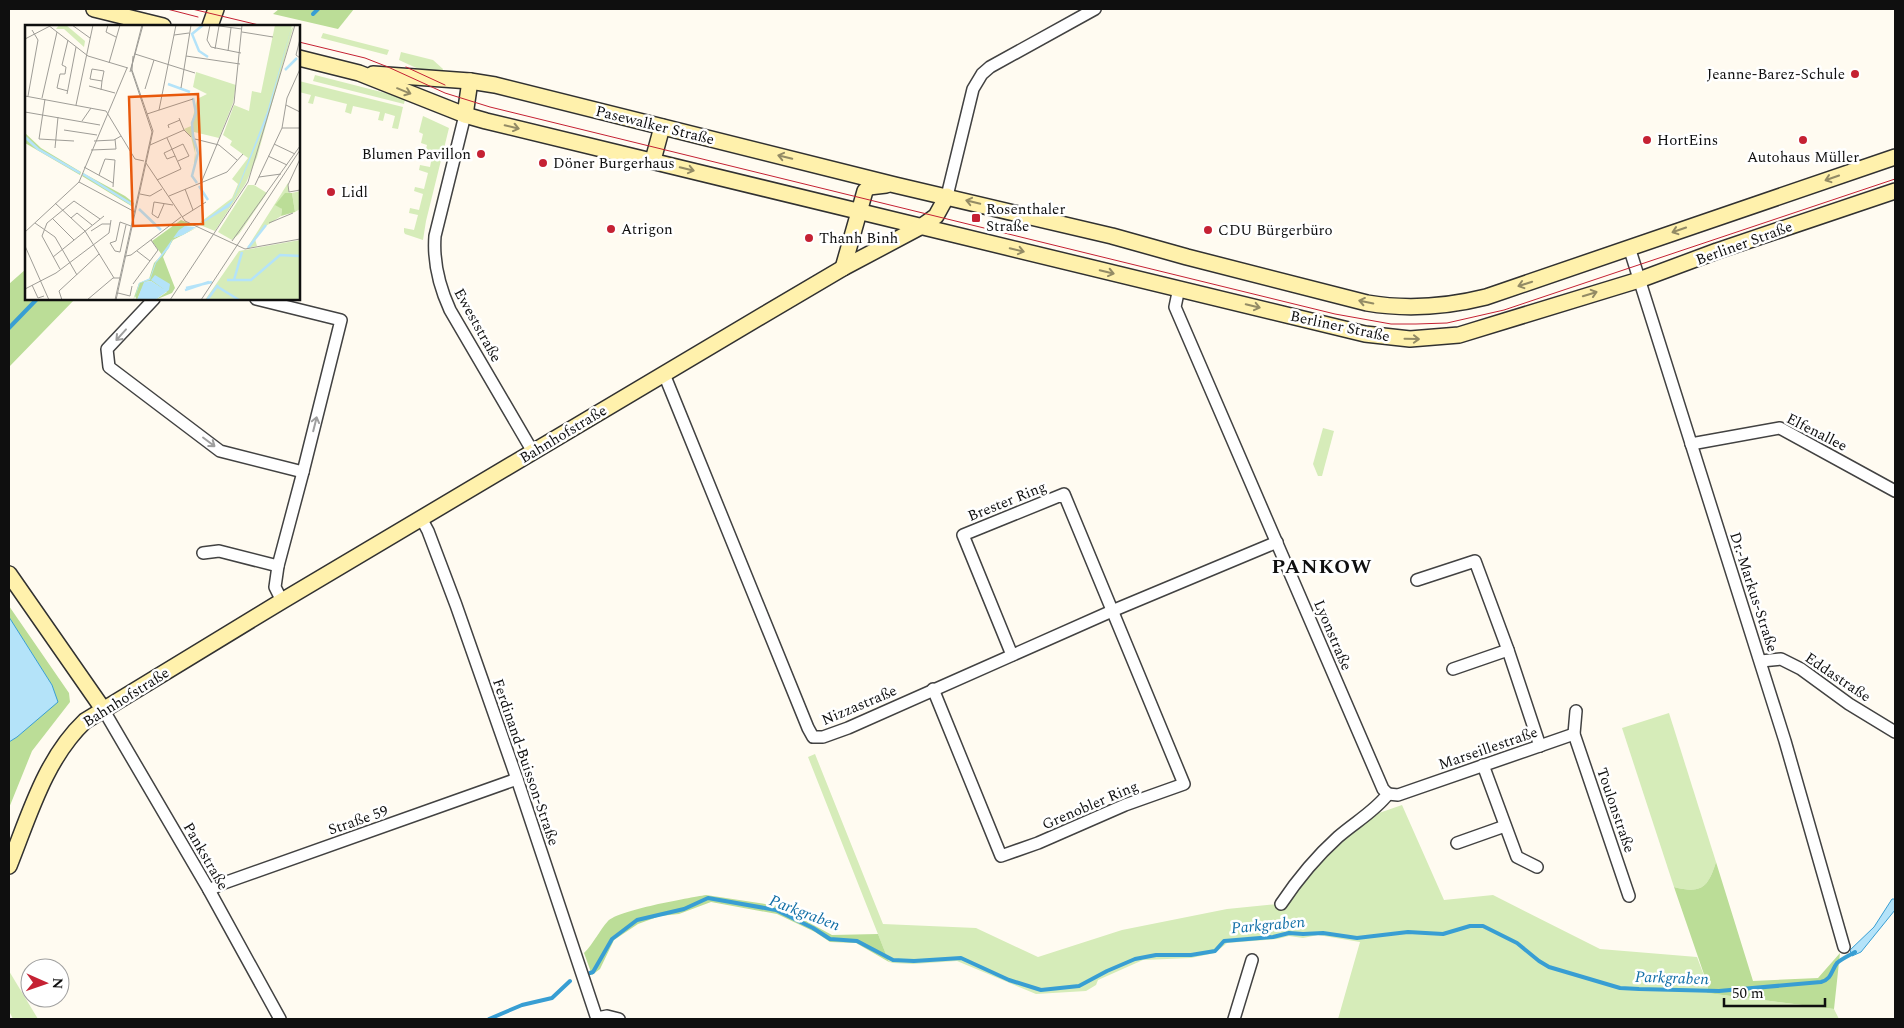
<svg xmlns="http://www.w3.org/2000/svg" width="1904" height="1028" font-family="Spectral,serif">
<rect width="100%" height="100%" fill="#fffbf1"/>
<g fill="#d6ecb9">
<path d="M323 33 389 50 387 55 321 38Z"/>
<path d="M401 52 433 60 443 69 442 73 425 72 399 60Z"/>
<path d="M315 75 397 96 405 99 404 104 313 81Z"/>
<path d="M299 81 403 107 398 129 392 128 395 116 385 113 383 121 378 120 380 112 353 106 351 114 345 112 347 104 315 96 313 104 308 103 311 95 299 92Z"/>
<path d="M423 116 449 128 426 221 423 240 405 234 404 232V228L414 230 418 215 409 213 410 208 419 210 423 194 414 191 415 187 424 189 428 173 419 170 420 165 430 167 433 152 426 149 427 145 421 143 423 134 419 132Z"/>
<path d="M1323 428 1334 431 1322 476H1318L1313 464Z"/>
<path d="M1669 713 1716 862C1708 888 1701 894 1674 887L1622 728Z"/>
<path d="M815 754 883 924 976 928 1038 957 1122 930 1227 909 1278 904 1287 906 1303 884 1324 860 1352 833 1379 813 1402 805 1444 900 1493 895 1600 949 1697 957 1708 986 1707 993 1834 1009 1839 1019H1338L1360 942 1318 935 1303 938 1289 936 1277 939 1227 943 1215 953 1191 958 1143 960 1098 980 1096 985 1086 991 1036 994 957 961 913 964 893 963 889 962 808 757Z"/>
<path d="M9 971 38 1019H13L9 1011Z"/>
</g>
<g fill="#bbdd97">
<path d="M279 9H354L338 29 273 14Z"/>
<path d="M26 269V299H75L9 367V284Z"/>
<path d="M9 606 69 693 70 702 32 751 9 808V742L17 737 57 702 52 685 9 617Z"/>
<path d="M1716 862 1753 981 1818 978 1840 953 1834 1009 1707 993 1708 986 1674 887C1701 894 1708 888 1716 862Z"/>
<path d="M706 895 778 906 832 935 878 934 889 962 856 943 830 942 815 932 777 914 711 902 679 914 660 916 638 924 614 940 600 969 592 975 584 953C594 943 599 931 608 921 619 910 688 898 706 895Z"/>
</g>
<g fill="#b4e3f9" stroke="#389ed3">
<path d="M9 617 52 685 58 702 17 737 9 742Z"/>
<path d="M1892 899H1895V910L1861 952 1852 956 1850 950 1874 927Z"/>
</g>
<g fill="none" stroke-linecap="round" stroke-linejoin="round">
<g stroke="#389ed3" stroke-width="4">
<path d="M313 14 318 9"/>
<path d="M9 328 37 299"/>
<path d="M590 973 593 972 612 939 637 920 684 909 708 898 776 910 813 928 830 939 857 941 893 960 914 961 961 958 1009 980 1041 990 1079 986 1107 971 1135 959 1156 955H1191L1215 951 1224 941 1273 937 1289 933 1303 934 1323 933 1357 938 1408 932 1443 934 1470 926H1483L1517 943 1539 961 1549 967 1620 988 1639 989 1719 991 1821 982C1832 979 1831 971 1837 963 1841 959 1850 955 1855 952"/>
<path d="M489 1019 522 1005 552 998 570 981"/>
</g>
<g stroke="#424242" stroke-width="14">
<g id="street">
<path d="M465 115 435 236C433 262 439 286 450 310L533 452"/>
<path d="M947 196 973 89 982 74 990 67 1095 9"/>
<path d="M1629 247 1785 741 1844 947"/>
<path d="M1179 288 1175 307 1383 789 1388 794"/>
<path d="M154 299 107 349 109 367 220 451 303 472"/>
<path d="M256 299 341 320 303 472 278 566 275 587 282 601"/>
<path d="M664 374 808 728 813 737H823L848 728 1112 611 1277 542"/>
<path d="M1691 444 1780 428 1895 491"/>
<path d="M421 518 428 531 456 605 517 779 597 1019"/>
<path d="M203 553 219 551 278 566"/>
<path d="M1417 580 1475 561 1508 650 1540 746"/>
<path d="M1761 661 1781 659 1801 669 1849 704 1895 732"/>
<path d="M1453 669 1508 650"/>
<path d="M933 689 1001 856 1038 843 1125 805 1184 784 1064 494 963 535 1012 655"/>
<path d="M103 709 209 890 280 1019"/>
<path d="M1576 711 1574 734 1629 896"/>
<path d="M1483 765 1517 857 1537 867"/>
<path d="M1388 794 1398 795 1574 734"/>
<path d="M1457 843 1505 826"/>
<path d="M209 890 224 883 517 779"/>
<path d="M1281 904C1297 880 1317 856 1338 837 1355 822 1374 812 1388 794"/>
<path d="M597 1018 607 1016 619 1019"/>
<path d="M1234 1019 1252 960"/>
</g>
</g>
<g stroke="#313131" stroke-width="18">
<g id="secondary">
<path d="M94 9 163 26"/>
<path d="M210 26 216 9"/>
<path d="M299 58 359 73 465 115 486 121 1365 334 1410 339 1459 335 1639 280 1717 251 1895 191"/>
<path d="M373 74 470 81 495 85 895 185 1112 236 1187 257 1367 303C1408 310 1446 307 1486 297L1895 157"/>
<path d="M465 115 470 81"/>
<path d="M653 160 662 127"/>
<path d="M843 268 865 191 869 187 886 185"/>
<path d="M9 574 103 709"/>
<path d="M9 866C29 816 45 759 85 721L282 601 765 314 843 268 922 226 936 216 947 196"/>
</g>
</g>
<use href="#street" stroke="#fff" stroke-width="11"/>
<use href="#secondary" stroke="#fff1ac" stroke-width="15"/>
<g stroke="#c52133" stroke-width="1">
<path d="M167 9 198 17"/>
<path d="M192 9 263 26"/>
<path d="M299 42 365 58 388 67 445 93 490 107 1335 314 1391 324H1416L1447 323 1504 310 1895 179"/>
<path d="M406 67 445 85"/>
</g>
</g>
<defs><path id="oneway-shaft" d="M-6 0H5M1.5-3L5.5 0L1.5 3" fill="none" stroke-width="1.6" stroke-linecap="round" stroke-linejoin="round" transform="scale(1.25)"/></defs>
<g stroke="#938b65">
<use href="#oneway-shaft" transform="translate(404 91) rotate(22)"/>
<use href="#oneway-shaft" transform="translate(512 127) rotate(13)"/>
<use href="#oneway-shaft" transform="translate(785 157) rotate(-166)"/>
<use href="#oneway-shaft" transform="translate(687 169) rotate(14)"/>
<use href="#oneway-shaft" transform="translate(1832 178) rotate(161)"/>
<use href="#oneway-shaft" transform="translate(973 202) rotate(-166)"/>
<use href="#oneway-shaft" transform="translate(1679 230) rotate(161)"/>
<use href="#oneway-shaft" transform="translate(1017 250) rotate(14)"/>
<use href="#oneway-shaft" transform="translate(1107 272) rotate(13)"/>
<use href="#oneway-shaft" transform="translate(1525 284) rotate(162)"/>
<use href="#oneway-shaft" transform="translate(1590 294) rotate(-17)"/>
<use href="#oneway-shaft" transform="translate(1366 302) rotate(-168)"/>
<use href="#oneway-shaft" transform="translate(1253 306) rotate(14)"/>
<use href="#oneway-shaft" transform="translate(1412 339) rotate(1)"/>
</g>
<g stroke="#9f9f9f">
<use href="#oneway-shaft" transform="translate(121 335) rotate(132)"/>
<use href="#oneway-shaft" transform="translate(315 424) rotate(-76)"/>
<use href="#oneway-shaft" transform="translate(209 442) rotate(37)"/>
</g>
<g fill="#c52133" stroke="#fff" stroke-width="2">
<circle cx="1855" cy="74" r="5"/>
<circle cx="1647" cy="140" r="5"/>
<circle cx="1803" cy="140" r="5"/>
<circle cx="481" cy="154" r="5"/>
<circle cx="543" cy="163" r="5"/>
<circle cx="331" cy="192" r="5"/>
<rect x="971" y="213" width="10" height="10" rx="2.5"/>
<circle cx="611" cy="229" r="5"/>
<circle cx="1208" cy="230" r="5"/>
<circle cx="809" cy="238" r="5"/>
</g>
<g text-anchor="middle" stroke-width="5" stroke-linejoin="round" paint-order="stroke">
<g font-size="15" fill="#0f0f0f" stroke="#fff" text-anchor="start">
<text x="1845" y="79" text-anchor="end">Jeanne-Barez-Schule</text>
<text x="1657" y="145">HortEins</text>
<text x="471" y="159" text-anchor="end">Blumen Pavillon</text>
<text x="1803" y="162" text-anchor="middle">Autohaus Müller</text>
<text x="553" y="168">Döner Burgerhaus</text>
<text x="341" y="197">Lidl</text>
<text x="986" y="214">Rosenthaler<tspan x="986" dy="17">Straße</tspan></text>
<text x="621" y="234">Atrigon</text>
<text x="1218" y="235">CDU Bürgerbüro</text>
<text x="819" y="243">Thanh Binh</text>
</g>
<g font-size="15" fill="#0f0f0f" stroke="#fff">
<text transform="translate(655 125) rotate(14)" y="5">Pasewalker Straße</text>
<text transform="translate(1744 243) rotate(-20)" y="5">Berliner Straße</text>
<text transform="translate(478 325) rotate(61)" y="5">Eweststraße</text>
<text transform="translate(1340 326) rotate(12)" y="5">Berliner Straße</text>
<text transform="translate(1817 432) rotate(27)" y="5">Elfenallee</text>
<text transform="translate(563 434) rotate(-31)" y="5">Bahnhofstraße</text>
<text transform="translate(1007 501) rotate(-22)" y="5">Brester Ring</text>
<text transform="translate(1754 592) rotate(72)" y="5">Dr.-Markus-Straße</text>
<text transform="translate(1333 635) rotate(67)" y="5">Lyonstraße</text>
<text transform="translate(1838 677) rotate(34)" y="5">Eddastraße</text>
<text transform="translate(126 697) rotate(-32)" y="5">Bahnhofstraße</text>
<text transform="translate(859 705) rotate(-23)" y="5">Nizzastraße</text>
<text transform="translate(1488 748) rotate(-19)" y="5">Marseillestraße</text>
<text transform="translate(526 762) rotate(71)" y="5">Ferdinand-Buisson-Straße</text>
<text transform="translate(1090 805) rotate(-23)" y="5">Grenobler Ring</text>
<text transform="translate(1616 810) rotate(71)" y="5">Toulonstraße</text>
<text transform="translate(358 820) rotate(-19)" y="5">Straße 59</text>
<text transform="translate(206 856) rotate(60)" y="5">Pankstraße</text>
</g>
<g font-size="16" font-style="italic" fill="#126fa7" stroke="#fff">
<text transform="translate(805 912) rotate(21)" y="6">Parkgraben</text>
<text transform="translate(1268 924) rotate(-5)" y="6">Parkgraben</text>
<text transform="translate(1672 977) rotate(2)" y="6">Parkgraben</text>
</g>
<g font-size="20" font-weight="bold" letter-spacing="1" fill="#0f0f0f" stroke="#fff">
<text x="1322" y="573">PANKOW</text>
</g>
</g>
<g transform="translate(25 25)">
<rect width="275" height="275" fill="#fffbf1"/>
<path d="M34 0H41L60 16 59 22 39 4H31ZM250 0H267L266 5 269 0 232 132 221 158 190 206 175 200 182 195 173 199 207 173 213 159 207 154 223 133 205 120 207 116 198 110 209 80 224 86 227 66 236 68ZM171 47 211 60 208 78 194 113 169 107 171 138 158 144 169 139 170 128 166 112 159 104 166 101 172 74 182 69 168 62ZM263 158 264 168 251 179 257 184 256 191 238 203 230 214 232 221 222 223ZM223 160H229L242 168 214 209 207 215 193 207ZM275 166V184L270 187 267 168ZM275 215V275H180L214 226Z" fill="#d6ecb9"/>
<path d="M0 108 16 123 56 147 55 150 0 118ZM58 148 100 171 109 178 108 182 57 151ZM260 168H267L270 187 256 191 257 184 250 180ZM156 195 171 201H162L149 213 173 202 148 215 138 232 150 263 147 268 130 275 142 267 126 256 120 257 112 275 110 271 108 275 114 258 124 254 129 238 137 230 127 216Z" fill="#bbdd97"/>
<path d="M267 0 241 96 208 176 204 182 199 185 158 210 148 213 144 223 131 238 125 255 115 258 109 275 114 258 125 253 130 238 154 205 160 201 170 202 208 175 242 87ZM130 250 145 259 144 265 130 275H112L119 257 126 256 140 265 126 255Z" fill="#b4e3f9"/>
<path fill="none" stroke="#b4e3f9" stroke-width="2.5" d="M178 0 167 9 174 26 183 32M260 45 272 33M143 59 165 67M168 73 171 88 167 98 168 111 173 128 167 151 172 158M0 112 13 124 55 148M58 149 108 180M174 161 183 175M114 184 136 205M223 223 241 200M202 255H226L255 230 275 231M209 255 217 227M193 262 214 275M161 263 187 257M160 265 184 257M182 275 193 260"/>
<path fill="none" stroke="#9f9d97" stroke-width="1" d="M23 0 63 31 103 43M47 0 65 13M83 0 81 7 91 12M185 0 182 15 186 22 216 28M187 0 217 4M217 7 248 12M149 10 164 8M0 14 25 1M275 14 271 30 275 33M190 24 194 1M203 26 206 3M110 29 170 48M161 31 215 39M84 38 95 0M105 47 117 0M64 61 90 68M156 63 166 0M120 64 129 35M76 65 77 56 79 46 67 44 65 54 77 56M43 66 32 63 35 49H40L41 42 37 40 43 15M42 69 51 22M0 71 81 86M3 71 13 15 7 5M17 73 32 7M20 74 14 114 49 116M51 80 68 0M261 80 275 87M134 85 151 0M81 86 110 134 119 136M0 87 75 100M122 89 168 74M154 93 159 105 166 112M57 96 66 83M144 103 143 100 155 95M257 103H275M39 105 72 110M170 114 194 120 212 135M69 116 89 115 96 111M249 119 270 129M125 120 159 105M30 123 33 92M66 125 91 124 90 114M150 131 142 134 139 128 158 119 164 131 153 136M243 131 262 140M275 134 263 160 264 167 275 165M121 138 160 196 220 224 275 214M59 142 88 158M74 150 80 134 90 135 88 162M234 152 256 149M132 155 156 144 142 113M54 157 110 187M176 158 209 78 217 0M230 160 257 103 262 73 275 44M160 164 168 185M115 169 125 171 137 164M144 171 202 147 218 129M30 178 60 206 89 253M139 179 133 193 127 189 129 177 148 180M157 192 181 177M46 193 52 188 67 200M28 194 49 215M10 198 30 212 52 250M244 198 268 188M101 200 95 227 90 226 85 218 91 216 95 197 106 201M66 206 77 199H85M0 207 54 157 102 43M207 216 275 121M0 221 24 275M112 226 125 236M101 231 106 230 156 192M28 232 79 191M35 244 17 211 22 198 49 176 75 194M108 259 133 225 126 215M7 260 13 273 19 271M0 264 31 248 84 208 86 195M93 268 105 271 107 261M37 275 34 266 74 229M62 275 88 253H96M90 275 127 107 106 44 118 0M91 275 128 106 107 45 108 31M145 275 223 157 270 0M176 275 275 125"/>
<path fill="#e8590c" fill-opacity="0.15" stroke="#e8590c" stroke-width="2.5" d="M173 69 178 199 108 201 104 72Z"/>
<rect width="275" height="275" fill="none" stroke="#0f0f0f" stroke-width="2.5"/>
</g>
<rect width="1904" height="1028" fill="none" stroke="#0f0f0f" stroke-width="20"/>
<g transform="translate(45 983) rotate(92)"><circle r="24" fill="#ffffff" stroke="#9f9f9f"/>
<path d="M0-4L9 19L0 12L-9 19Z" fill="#c52133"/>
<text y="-8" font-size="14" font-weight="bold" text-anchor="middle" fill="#0f0f0f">N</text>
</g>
<path d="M1724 998v8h101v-8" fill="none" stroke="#0f0f0f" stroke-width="2.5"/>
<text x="1732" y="998" font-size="15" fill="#0f0f0f" stroke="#ffffff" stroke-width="4" paint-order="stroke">50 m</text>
</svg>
